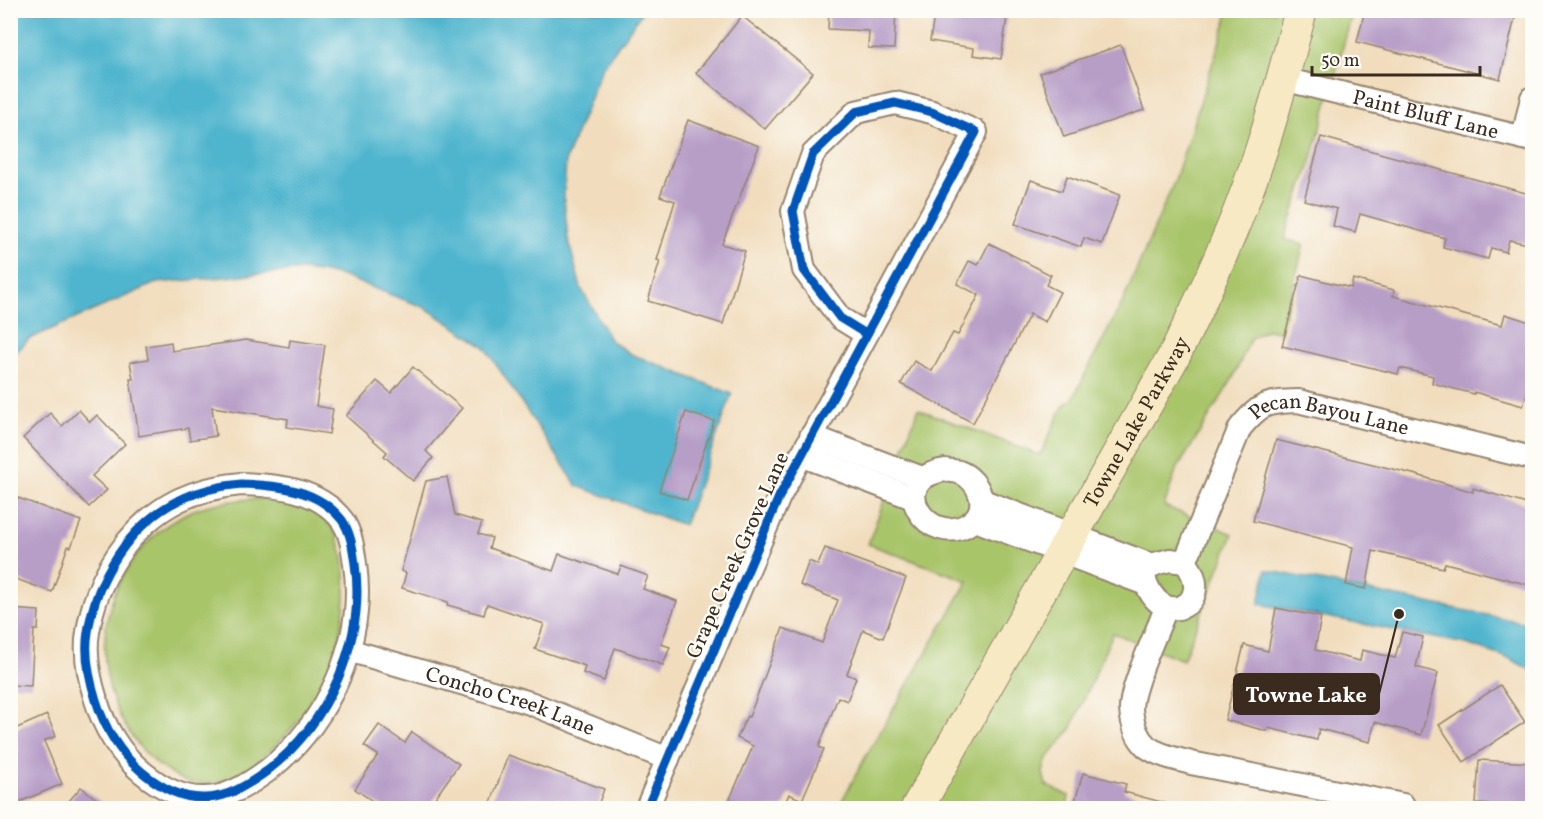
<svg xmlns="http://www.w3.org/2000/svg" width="1543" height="819" font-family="Vollkorn,serif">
<rect width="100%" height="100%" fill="#fdfcf7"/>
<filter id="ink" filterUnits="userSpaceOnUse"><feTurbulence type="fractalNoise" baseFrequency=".0167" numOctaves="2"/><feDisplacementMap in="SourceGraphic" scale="12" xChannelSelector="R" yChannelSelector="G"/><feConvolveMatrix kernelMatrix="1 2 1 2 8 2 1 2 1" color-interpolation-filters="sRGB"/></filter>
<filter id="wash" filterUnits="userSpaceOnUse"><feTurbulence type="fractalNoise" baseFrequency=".008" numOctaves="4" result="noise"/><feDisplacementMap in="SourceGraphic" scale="24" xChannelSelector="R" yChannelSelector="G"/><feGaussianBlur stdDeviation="1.35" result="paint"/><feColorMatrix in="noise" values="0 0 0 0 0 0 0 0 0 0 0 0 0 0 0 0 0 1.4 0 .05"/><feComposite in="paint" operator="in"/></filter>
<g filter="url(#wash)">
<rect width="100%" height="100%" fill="#f1ddbd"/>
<g fill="#a9c56b" stroke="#727844" stroke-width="1.5">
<path d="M1228 11H1353L1310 165 1284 239 1304 244 1281 332 1266 330 1251 338 1233 378 1176 471 1164 506 1233 534 1183 660 1113 633 1071 729 1046 760 1043 773 1046 785 1069 796 1067 808H838L867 754 968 581 868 544 918 409 1040 455 1061 410 1065 404 1072 400 1124 299 1175 180 1225 25Z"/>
<path d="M251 499C272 499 294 499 313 510 337 524 344 550 345 576 348 648 319 708 265 755 248 769 228 783 205 784 184 785 164 771 149 757 79 685 93 568 181 516 202 504 228 501 251 499Z"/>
</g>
<g fill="#4fb5ce" stroke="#457076" stroke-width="1.5">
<path d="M188 10 205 12 209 10 643 11 602 68 566 159 564 199 568 239 581 288 611 341 631 354 732 394 684 525 577 486 484 346 426 308 339 275 304 270 156 283 29 339 11 358V11Z"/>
<path d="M1266 570 1532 624V671L1511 659 1466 644 1259 604Z"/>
</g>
<g id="blocks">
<g fill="#b79ec7">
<path d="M829 10H896L894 49 868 48 869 31 828 29Z"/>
<path d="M935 10H1008L1001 59 973 55 974 48 930 41Z"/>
<path d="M1365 10H1517L1500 79 1357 42Z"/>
<path d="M742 16 813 73 765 129 696 73Z"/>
<path d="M1121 45 1144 110 1064 137 1040 73Z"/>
<path d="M688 120 759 146 722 244 745 251 723 324 648 301 660 261 657 260 675 201 660 196Z"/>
<path d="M1321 137 1533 195V245L1509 240 1506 252 1491 248 1488 259 1443 247 1445 238 1360 214 1355 232 1333 226 1337 209 1304 200Z"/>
<path d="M1067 176 1120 195 1102 244 1084 238 1081 247 1015 224 1031 180 1062 191Z"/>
<path d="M989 243 1051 275 1046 285 1060 292 1045 322 1030 314 973 423 901 384 914 361 932 371 953 333 958 335 979 295 957 284 969 261 978 265Z"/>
<path d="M1301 275 1351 288 1353 279 1394 290 1393 296 1502 325 1505 314 1533 323V374L1523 406 1474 392V394L1432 383 1433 376 1400 368 1398 374 1282 346Z"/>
<path d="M246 340 289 347 290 340 325 345 316 406 333 409 329 434 287 427 288 419 212 407 216 436 190 440 188 428 139 436 130 379H133L130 362 148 359 146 346 171 342 172 351Z"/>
<path d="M413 367 462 408 426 451 433 458 413 481 384 456 387 452 346 416 377 381 391 393Z"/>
<path d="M79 410 90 422 97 415 125 444 92 476 107 490 89 507 23 438 50 413 62 426Z"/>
<path d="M686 412 714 421 687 500 659 491Z"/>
<path d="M1276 440 1417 475 1473 492V488L1533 506V586L1445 563 1443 568 1373 551 1366 589 1346 585 1353 547 1253 521Z"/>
<path d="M447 477 455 515 482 523 478 534 492 538 489 548 553 571 559 554 618 574 621 566 648 576 643 589 677 601 661 644 670 647 663 665 615 648 604 681 583 673 585 666 535 649 544 624 487 604 484 615 447 605 448 602 402 588 406 573 401 571 426 481Z"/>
<path d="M10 495 81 521 71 547 68 546 52 592 10 577Z"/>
<path d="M825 548 906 578 883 638 863 630 847 674 856 678 847 701 838 697 819 747 824 749 802 800 789 794 783 808H726L753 746 737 738 747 716 749 717 783 628 822 643 838 600 800 585 809 561 818 565Z"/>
<path d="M1276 608 1321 617 1315 650 1360 661 1362 650 1395 658 1402 632 1423 637 1416 667 1438 673 1421 735 1375 722 1370 742 1319 729 1317 740 1268 728 1267 731 1225 720 1244 645 1268 651Z"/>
<path d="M10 609 39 611 38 630H34L31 686 10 685Z"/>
<path d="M1500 685 1525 722 1464 762 1439 725Z"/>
<path d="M47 715 56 736 44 741 62 784 10 806V731Z"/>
<path d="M379 725 405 743 412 732 459 764 428 808H383L355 789 378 755 364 746Z"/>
<path d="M508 755 604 789 597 808H489Z"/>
<path d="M1479 760 1533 763V807L1476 804Z"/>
<path d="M1083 773 1126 784 1124 792 1165 803 1164 808H1073Z"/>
<path d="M81 787 108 808H63Z"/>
</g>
</g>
</g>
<g filter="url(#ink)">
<use href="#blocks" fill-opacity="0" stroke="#96846e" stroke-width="1.5"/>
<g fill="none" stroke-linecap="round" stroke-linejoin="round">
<g stroke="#96846e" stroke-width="26">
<g id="street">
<path id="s1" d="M1283 79 1532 140"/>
<path d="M1523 138 1532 98"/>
<path d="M811 436 922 478"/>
<path d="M801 455 913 498"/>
<path d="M945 470C949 471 955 471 959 472 980 480 991 509 970 523 929 551 882 480 945 470Z"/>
<path d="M241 484C277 485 318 489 342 520 351 533 353 549 355 564 366 641 328 724 267 771 249 784 228 798 205 798 181 799 160 787 142 772 120 754 104 727 96 700 89 678 84 655 88 632 96 578 130 524 179 500 198 491 220 486 241 484Z"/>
<path d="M983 501 1151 565"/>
<path d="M975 520 1146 584"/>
<path d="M1170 560 1185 562C1218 602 1161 635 1144 577 1148 564 1157 563 1170 560Z"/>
<path id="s2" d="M1185 562 1240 428C1261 403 1266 402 1298 401L1532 458"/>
<path d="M1166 608C1157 632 1131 686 1131 709 1132 723 1137 738 1147 747 1160 756 1176 759 1191 763L1403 805"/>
<path id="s3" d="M348 650 530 703 668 759"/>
<path d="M647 808 779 497 976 132 932 112 895 103 856 112 813 154 793 211 804 270 840 318 866 334"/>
</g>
</g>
<g stroke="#96846e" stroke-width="34">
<g id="secondary">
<path id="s4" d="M917 808 1175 354C1198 307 1220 260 1239 212 1265 146 1283 78 1301 10"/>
</g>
</g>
<use href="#street" stroke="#fff" stroke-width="22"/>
<use href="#secondary" stroke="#f6e9c3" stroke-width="32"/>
<g stroke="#fdfcf7" stroke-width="13">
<g id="cycleway">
<path d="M241 484C277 485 318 489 342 520 351 533 353 549 355 564 366 641 328 724 267 771 249 784 228 798 205 798 181 799 160 787 142 772 120 754 104 727 96 700 89 678 84 655 88 632 96 578 130 524 179 500 198 491 220 486 241 484Z"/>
<path d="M647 808 779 497 976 132 932 112 895 103 856 112 813 154 793 211 804 270 840 318 866 334"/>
</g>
</g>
<use href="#cycleway" stroke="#0057b8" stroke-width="9"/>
</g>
</g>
<g text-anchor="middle" stroke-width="4.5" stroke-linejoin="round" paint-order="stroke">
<g font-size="21" fill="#3b2a1e" stroke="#fdfcf7">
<text dy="7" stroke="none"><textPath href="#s1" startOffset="147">Paint Bluff Lane</textPath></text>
<text dy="7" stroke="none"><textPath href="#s4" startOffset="444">Towne Lake Parkway</textPath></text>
<text dy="7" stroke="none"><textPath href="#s2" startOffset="244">Pecan Bayou Lane</textPath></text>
<text transform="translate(737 555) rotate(-66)" y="7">Grape Creek Grove Lane</text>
<text dy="7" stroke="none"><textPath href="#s3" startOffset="170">Concho Creek Lane</textPath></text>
</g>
</g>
<path fill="none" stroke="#3b2a1e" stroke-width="2" d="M1399 614L1379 694"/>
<circle fill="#3b2a1e" stroke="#fdfcf7" stroke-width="2" cx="1399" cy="614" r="6"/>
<rect fill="#3b2a1e" stroke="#3b2a1e" stroke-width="2" x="1234" y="674" width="145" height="40" rx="6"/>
<g font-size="22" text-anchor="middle" font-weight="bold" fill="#fff">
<text x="1306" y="702">Towne Lake</text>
</g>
<rect width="1543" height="819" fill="none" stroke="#fdfcf7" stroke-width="36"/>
<path d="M1312 66v9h168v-9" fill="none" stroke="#3b2a1e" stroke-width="3"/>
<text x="1321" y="66" font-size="18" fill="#3b2a1e" stroke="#fdfcf7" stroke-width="4.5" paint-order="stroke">50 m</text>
</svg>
